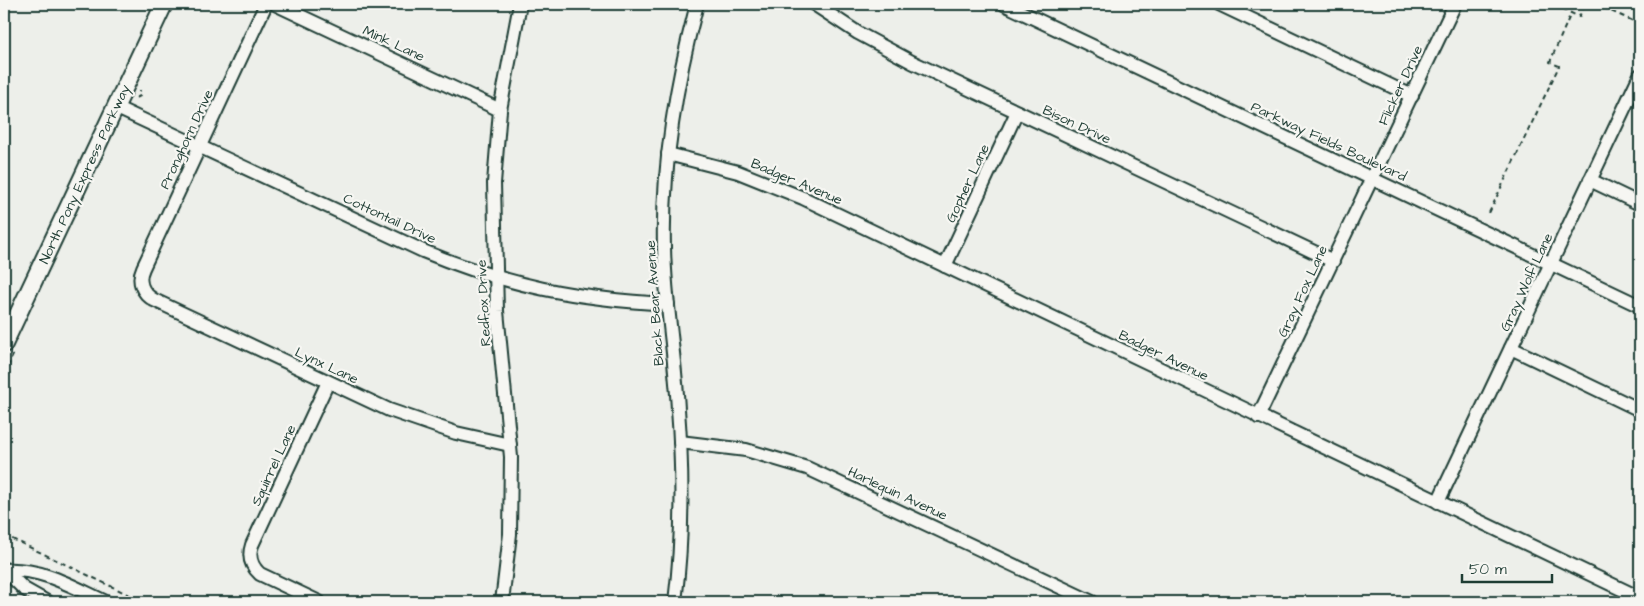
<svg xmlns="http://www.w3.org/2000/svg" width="1644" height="606" font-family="'Architects Daughter',sans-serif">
<rect width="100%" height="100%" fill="#edefea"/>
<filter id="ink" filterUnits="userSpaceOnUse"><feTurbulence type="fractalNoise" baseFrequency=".02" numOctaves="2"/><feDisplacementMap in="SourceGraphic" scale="10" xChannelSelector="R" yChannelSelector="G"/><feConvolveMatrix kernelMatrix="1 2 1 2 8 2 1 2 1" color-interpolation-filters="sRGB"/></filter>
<g filter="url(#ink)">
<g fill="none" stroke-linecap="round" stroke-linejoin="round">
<g stroke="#1f3d34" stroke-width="16">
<g id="minor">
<path d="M266 4 143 268C137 281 142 293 154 300L389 410 456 433 510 445"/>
<path d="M275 4 500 110"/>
<path d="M814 4 858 33 912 62 1333 261"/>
<path d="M1004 4 1640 306"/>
<path d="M1219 4 1412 96"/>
<path d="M115 107 423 251C508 286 576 299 668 304"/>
<path d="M668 154 738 172 803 198 1640 598"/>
<path d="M1590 180 1640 204"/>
<path d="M945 266 1017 112"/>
<path d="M1511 348 1640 410"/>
<path d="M1258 417 1455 4"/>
<path d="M680 442 746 450 807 468 1092 602"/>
<path d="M1438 502 1640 75"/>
<path d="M4 569 24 589 47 602"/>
<path d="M5 570C43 568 73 587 106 602"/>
<path d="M319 602 260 574C251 566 248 557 252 545L328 382"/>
<path d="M502 602 510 534 511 457 497 311 494 183 500 110 520 4"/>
<path d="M675 602C683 539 683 473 678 409 675 355 665 301 664 247 662 164 676 83 697 4"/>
</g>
</g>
<g stroke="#1f3d34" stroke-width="20">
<path id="major" d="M4 344 164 4"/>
</g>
<g stroke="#1f3d34" stroke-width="2" stroke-dasharray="5 4" stroke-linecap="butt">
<path d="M1554 4 1579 17 1585 4"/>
<path d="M1595 4 1640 24"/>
<path d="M136 98 140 96V90"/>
<path d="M1489 213 1559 66 1550 62 1571 13"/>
<path d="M4 375 13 355"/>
<path d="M4 535 144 602"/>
</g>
<use href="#minor" stroke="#f6f6f2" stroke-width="12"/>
<use href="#major" stroke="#f6f6f2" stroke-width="16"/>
</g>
</g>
<g text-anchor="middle" stroke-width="4.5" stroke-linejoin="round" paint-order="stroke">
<g font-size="14" fill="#1f3d34" stroke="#f6f6f2">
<text transform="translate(394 43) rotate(25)" y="5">Mink Lane</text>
<text transform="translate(1400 85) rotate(-65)" y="5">Flicker Drive</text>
<text transform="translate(1077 124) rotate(25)" y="5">Bison Drive</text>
<text transform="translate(186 139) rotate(-65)" y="5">Pronghorn Drive</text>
<text transform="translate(1329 141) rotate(25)" y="5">Parkway Fields Boulevard</text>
<text transform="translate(84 174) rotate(-65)" y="5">North Pony Express Parkway</text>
<text transform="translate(797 181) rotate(23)" y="5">Badger Avenue</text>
<text transform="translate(967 183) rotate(-65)" y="5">Gopher Lane</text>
<text transform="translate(390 218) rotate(25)" y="5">Cottontail Drive</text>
<text transform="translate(1526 282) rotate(-65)" y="5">Gray Wolf Lane</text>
<text transform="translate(1302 291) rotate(-65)" y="5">Gray Fox Lane</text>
<text transform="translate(483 303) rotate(-93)" y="5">Redfox Drive</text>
<text transform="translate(654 303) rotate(-94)" y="5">Black Bear Avenue</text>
<text transform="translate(1164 355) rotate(26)" y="5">Badger Avenue</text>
<text transform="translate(327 365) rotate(25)" y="5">Lynx Lane</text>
<text transform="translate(273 465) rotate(-65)" y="5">Squirrel Lane</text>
<text transform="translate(898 493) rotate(25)" y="5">Harlequin Avenue</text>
</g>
</g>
<rect width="1644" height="606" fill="none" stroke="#f6f6f2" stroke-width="20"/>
<rect x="10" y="10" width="1624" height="586" fill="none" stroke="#1f3d34" stroke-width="2" filter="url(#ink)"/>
<path d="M1462 574v8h90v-8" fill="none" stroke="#1f3d34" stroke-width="2.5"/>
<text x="1469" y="574" font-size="15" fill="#1f3d34" stroke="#f6f6f2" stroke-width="4" paint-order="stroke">50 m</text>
</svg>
